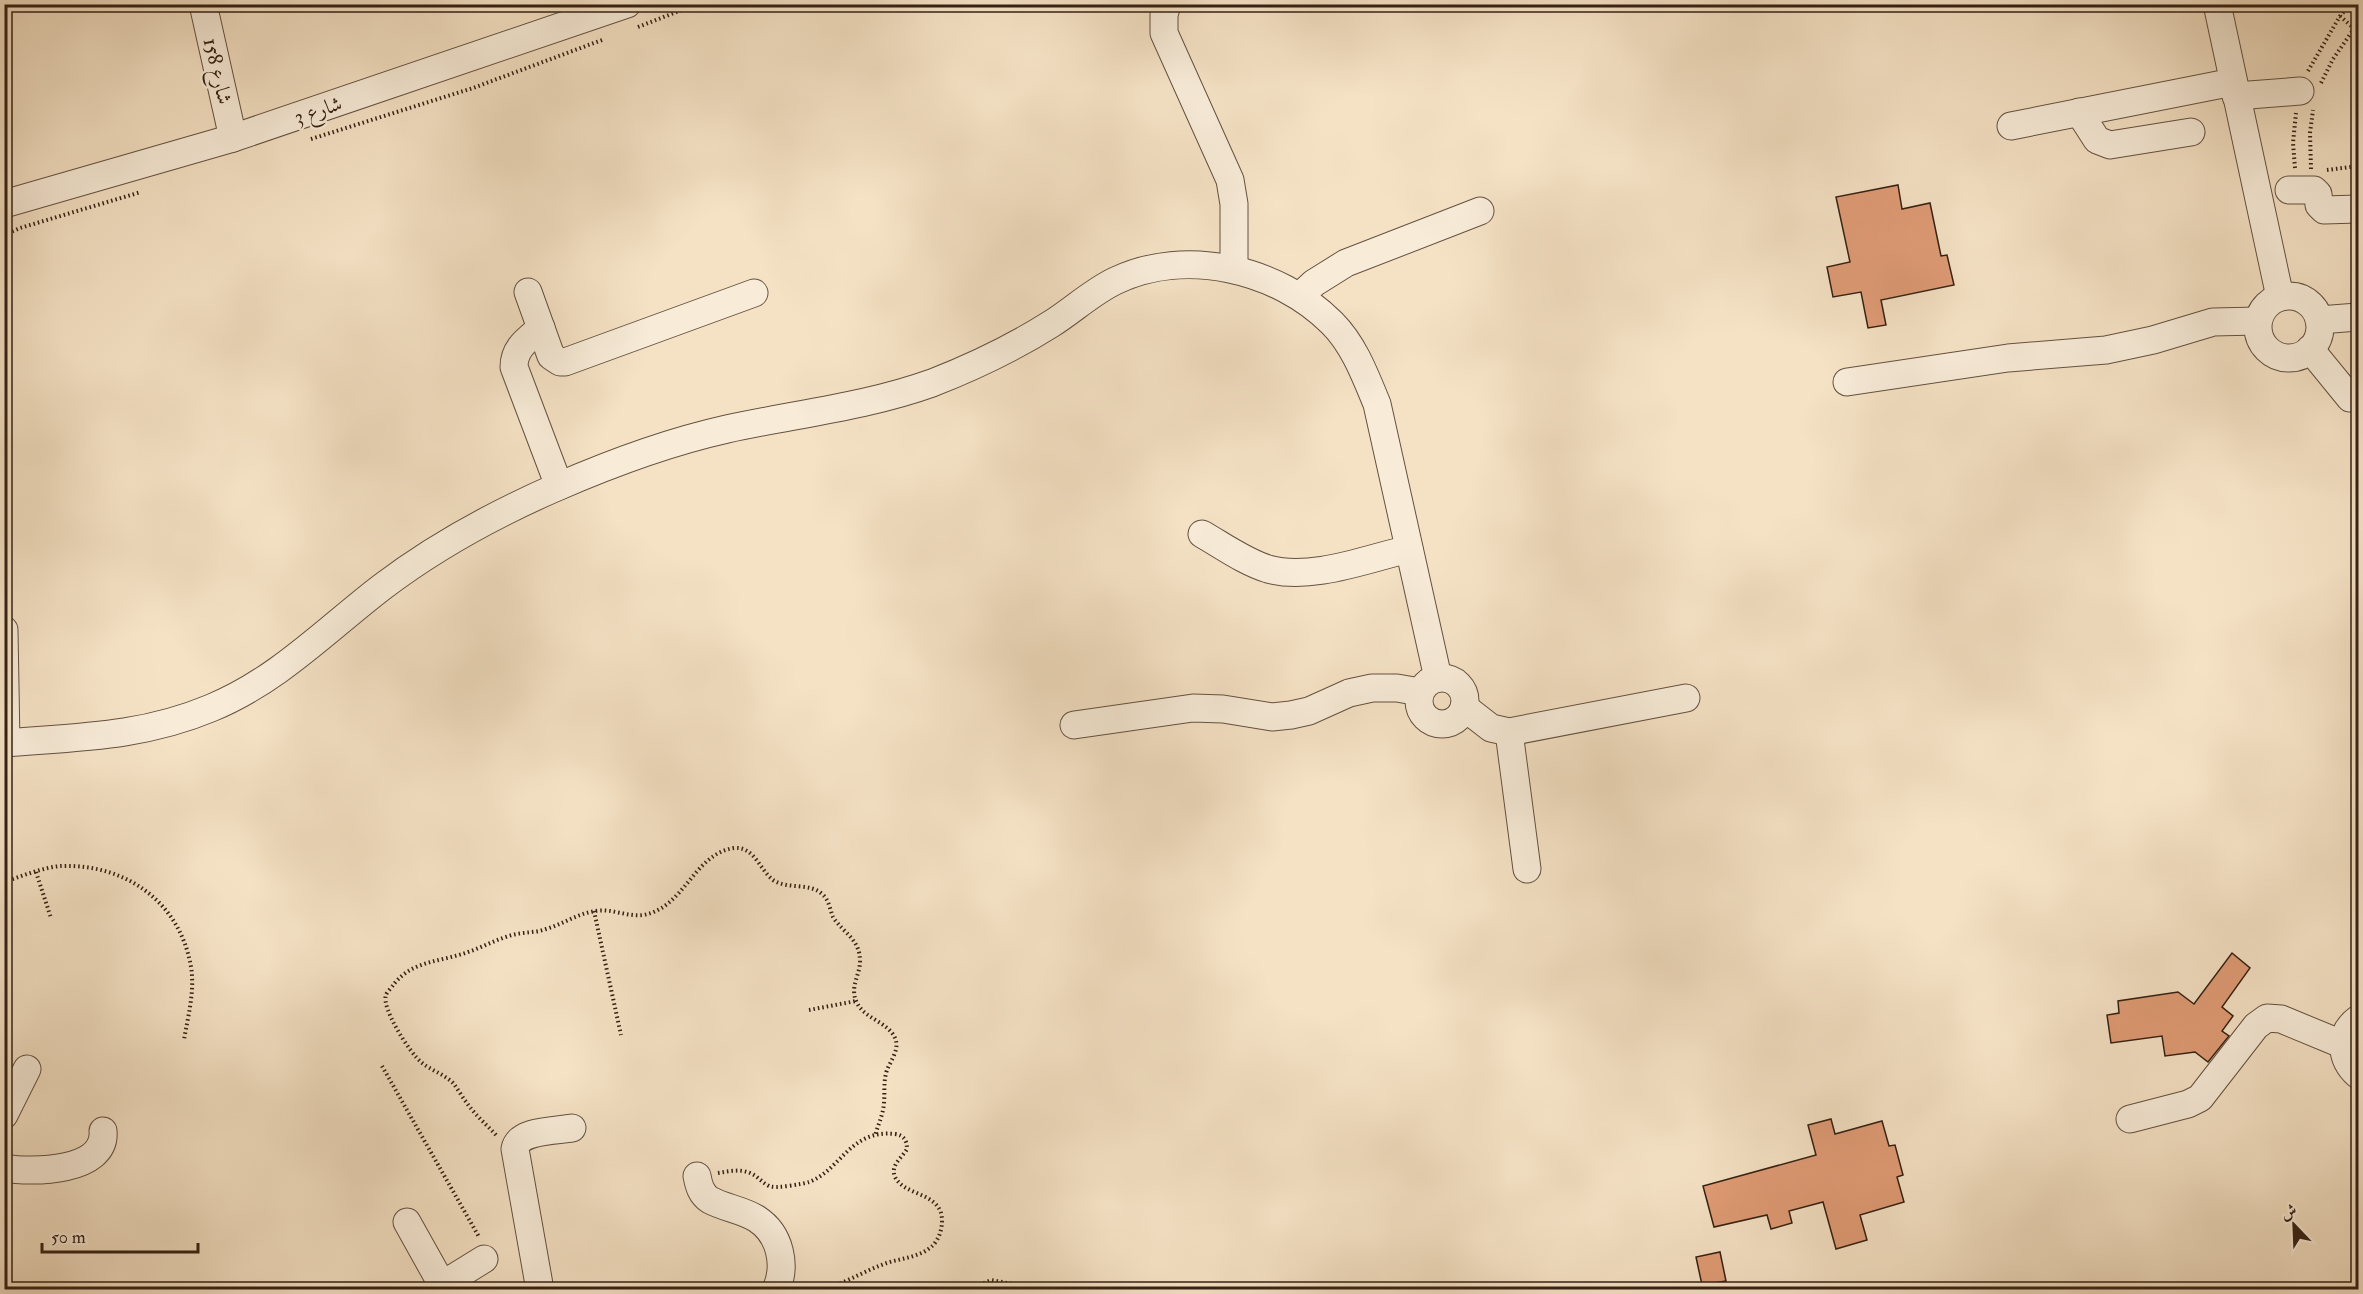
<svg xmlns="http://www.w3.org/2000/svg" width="2363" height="1294" font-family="'IM FELL Double Pica',Amiri,serif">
<rect width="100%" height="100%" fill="#f5e2c5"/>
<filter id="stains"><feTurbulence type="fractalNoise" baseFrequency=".00333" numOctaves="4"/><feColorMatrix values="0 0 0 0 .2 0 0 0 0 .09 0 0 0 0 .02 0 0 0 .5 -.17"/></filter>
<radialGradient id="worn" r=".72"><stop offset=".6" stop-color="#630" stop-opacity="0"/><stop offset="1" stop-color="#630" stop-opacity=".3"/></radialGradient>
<g fill="#e09c76" stroke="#342114" stroke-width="1.5">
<path d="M1898 185 1902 209 1930 203 1941 256 1947 255 1954 285 1881 300 1886 325 1868 328 1861 292 1833 297 1827 267 1850 262 1836 197Z"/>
<path d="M2232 953 2250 968 2222 1007 2233 1016 2222 1031 2229 1036 2208 1062 2195 1052 2165 1056 2162 1036 2111 1043 2107 1015 2119 1013 2118 1001 2178 992 2194 1004Z"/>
<path d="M1831 1119 1835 1134 1882 1121 1889 1146 1895 1145 1903 1175 1897 1177 1904 1202 1860 1215 1867 1240 1836 1249 1823 1202 1789 1211 1792 1223 1771 1229 1767 1215 1714 1227 1703 1186 1816 1155 1808 1125Z"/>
<path d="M1720 1252 1726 1281 1702 1285 1696 1257Z"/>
</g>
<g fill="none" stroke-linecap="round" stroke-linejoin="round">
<g stroke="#645140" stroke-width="29">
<g id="minor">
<path d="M203 4 233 138"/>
<path d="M1167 4 1164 15V33L1230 180 1234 204V269"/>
<path d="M2217 4 2280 297"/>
<path d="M2236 96 2300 91"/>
<path d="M2079 112 2097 140 2110 145 2191 132"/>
<path d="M2011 126 2233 82"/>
<path d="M2289 190H2314L2318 194 2319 205 2324 210 2358 209"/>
<path d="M4 204 233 138 627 4"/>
<path d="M528 292 551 356 560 362H565L754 293"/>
<circle cx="2289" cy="327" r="31"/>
<path d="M1300 296 1314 283 1346 263 1480 211"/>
<path d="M2319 320 2358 317"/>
<path d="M541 328C527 340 514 348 514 367L559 486"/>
<path d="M2310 349 2350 398"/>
<path d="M1847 382 2008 358 2106 350 2153 340 2213 322 2258 321"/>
<path d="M1202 534C1223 546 1245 562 1268 569 1311 581 1366 559 1409 549"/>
<path d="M4 630 6 743"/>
<circle cx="1442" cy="701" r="23"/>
<path d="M1464 707 1491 728 1509 732 1686 698"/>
<path d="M1074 725 1193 708 1223 709 1272 717 1291 715 1309 711 1349 693 1372 688H1397L1420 692"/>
<path d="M1509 732 1527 869"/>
<path d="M4 743C78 737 142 737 211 708 277 681 326 630 382 587 436 546 495 514 557 487 612 463 669 442 727 429 795 414 865 407 932 383 973 367 1013 348 1051 324 1072 311 1092 292 1115 281 1186 247 1278 269 1332 323 1354 345 1365 375 1377 404L1438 678"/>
<path d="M2358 1019C2338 1034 2340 1059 2358 1075"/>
<path d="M4 1115 27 1069"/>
<path d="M2130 1119 2188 1104 2200 1098 2256 1026 2267 1018 2281 1019 2344 1045"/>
<path d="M4 1168C32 1173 107 1172 103 1131"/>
<path d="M697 1176C699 1186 701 1194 710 1200 725 1208 743 1210 757 1219 780 1234 787 1265 776 1290"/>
<path d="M407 1222 445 1290"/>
<path d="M442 1285 484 1259"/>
<path d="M540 1290 515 1149C518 1130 556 1131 572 1128"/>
</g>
</g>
<g stroke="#342114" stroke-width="4" stroke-dasharray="1.5 3" stroke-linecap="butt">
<path d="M2340 16 2358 32"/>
<path d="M638 27 697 4"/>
<path d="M2308 71 2340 16 2351 4"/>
<path d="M2321 83 2333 59 2358 23"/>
<path d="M311 139 473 88 602 40"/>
<path d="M2295 168 2293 143 2296 113"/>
<path d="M2311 169 2310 133 2313 110"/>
<path d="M2327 170 2358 166"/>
<path d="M4 235 20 228 141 192"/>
<path d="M36 872 51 918"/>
<path d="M4 882C23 876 43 867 62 866 126 864 180 902 191 967 195 991 188 1016 184 1040"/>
<path d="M594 911 621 1035"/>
<path d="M809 1010 856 1001"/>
<path d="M382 1066 479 1237"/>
<path d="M496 1135C486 1124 475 1115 467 1103 462 1097 458 1089 453 1083 444 1074 430 1070 421 1062 410 1053 381 1008 386 995 387 992 392 987 394 984 413 960 441 962 468 952 483 947 497 939 512 935 523 932 535 933 546 929 563 924 577 914 595 911 611 908 627 917 643 915 685 908 693 854 734 848 754 846 760 870 773 880 788 890 811 882 823 895 829 900 830 910 833 917 843 933 860 939 860 961 860 976 849 987 857 1003 865 1019 888 1022 895 1038 900 1049 891 1060 887 1070 883 1082 885 1092 884 1103 883 1115 878 1125 875 1136"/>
<path d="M718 1173C731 1171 742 1168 754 1175 759 1178 763 1183 769 1186 775 1189 803 1184 809 1182 841 1170 850 1129 895 1134 904 1135 907 1141 907 1149 902 1158 890 1165 895 1177 904 1195 934 1192 941 1213 944 1224 940 1240 931 1247 918 1258 900 1258 884 1264 862 1272 842 1285 820 1290"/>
<path d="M967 1290 991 1280 1046 1290"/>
</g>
<use href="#minor" stroke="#f8ecd9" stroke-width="27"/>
</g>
<g text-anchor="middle" stroke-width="4.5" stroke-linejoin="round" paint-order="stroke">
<g font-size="21" fill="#342114" stroke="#f8ecd9">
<text transform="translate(218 71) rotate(77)" y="7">شارع 158</text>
<text transform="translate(318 110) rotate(-18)" y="7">شارع 3</text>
</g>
</g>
<rect width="2363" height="1294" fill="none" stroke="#f5e2c5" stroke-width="24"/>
<rect x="6" y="6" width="2351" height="1282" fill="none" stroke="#342114" stroke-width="3"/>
<rect x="12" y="12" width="2339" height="1270" fill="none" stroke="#342114" stroke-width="1.5"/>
<g transform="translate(2294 1225) rotate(337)" stroke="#f8ecd9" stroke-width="4.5" paint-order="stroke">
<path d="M0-4.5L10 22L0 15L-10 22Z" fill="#342114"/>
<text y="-9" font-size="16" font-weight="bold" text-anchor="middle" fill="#342114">ش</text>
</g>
<path d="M42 1243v9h156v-9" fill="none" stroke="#342114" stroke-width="3"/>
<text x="51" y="1243" font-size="18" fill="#342114" stroke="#f8ecd9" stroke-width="4.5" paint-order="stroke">50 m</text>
<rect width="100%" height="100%" filter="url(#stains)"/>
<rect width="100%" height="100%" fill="url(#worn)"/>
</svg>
